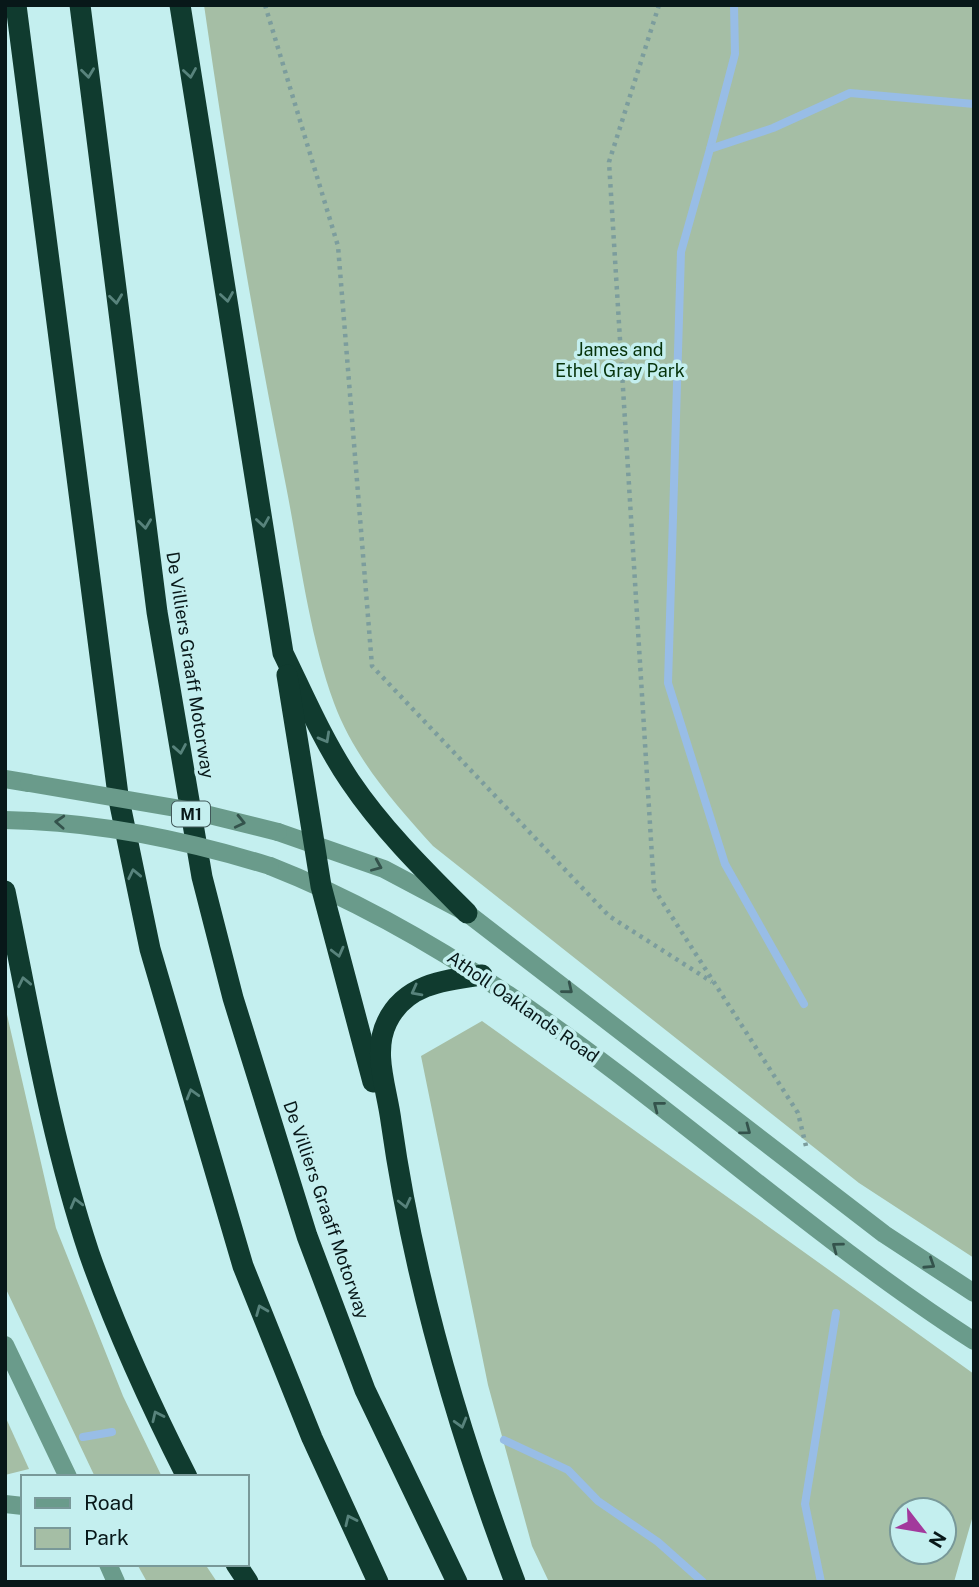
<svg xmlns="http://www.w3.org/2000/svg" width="979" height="1587" font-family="'Public Sans',sans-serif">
<rect width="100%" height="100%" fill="#c4efef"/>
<g fill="#a5bea5" fill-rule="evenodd">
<path d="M204 5H974V1258L859 1183 433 846C394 803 355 759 334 703 309 634 300 557 286 486 254 326 227 166 204 5Z"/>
<path d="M5 1006 56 1228 123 1396 162 1477H95L5 1287Z"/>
<path d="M482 1021 974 1374V1512L954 1582H549L532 1546 488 1385 421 1056ZM902 1510H944V1552H902Z"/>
<path d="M5 1416 29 1469 5 1475Z"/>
<path d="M137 1564H205L217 1582H147Z"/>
</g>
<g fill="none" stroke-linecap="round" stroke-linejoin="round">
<g stroke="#98bde6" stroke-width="8">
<path d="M710 149 735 54 734 5"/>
<path d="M804 1004 725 864 668 683 681 252 710 149 773 128 850 93 974 104"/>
<path d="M83 1437 112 1432"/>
<path d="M504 1440 568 1470 598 1501 658 1542 703 1582"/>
<path d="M821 1582 805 1504 836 1313"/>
</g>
<g stroke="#7c9d9d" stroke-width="4.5" stroke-dasharray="3.5 5" stroke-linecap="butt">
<path d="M265 5 338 246 372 666 609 916 712 982"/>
<path d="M659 5 609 162 654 889 798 1113 806 1146"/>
</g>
<g stroke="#6a9b8b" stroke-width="18">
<path d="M5 779 29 783"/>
<path d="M5 820 32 821"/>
<path d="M278 832 384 869 467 913 884 1234 974 1293"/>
<path d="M270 866C538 971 736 1188 974 1341"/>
<path d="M5 1345 68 1477"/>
<path d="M5 1504 23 1506"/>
<path d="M108 1564 116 1582"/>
</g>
<g stroke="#103b2f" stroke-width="21">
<path d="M16 5 118 795 150 949 243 1266 312 1438 378 1582"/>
<path d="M80 5 157 612 202 877 233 998 307 1236 365 1390 457 1582"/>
<path d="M180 5 283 653C304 696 323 741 350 781 383 830 425 871 467 913"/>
<path d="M287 675 321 886 373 1082"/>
<path d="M5 891C30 1012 50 1136 89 1253 116 1330 150 1404 187 1477"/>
<path d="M482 975C445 980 405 984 387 1022 372 1052 387 1089 391 1121 413 1278 459 1434 515 1582"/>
<path d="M236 1564 248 1582"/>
</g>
<g stroke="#6a9b8b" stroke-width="18">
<path d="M29 783 193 811 278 832"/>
<path d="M32 821C114 825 192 842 270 866"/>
</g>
</g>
<defs><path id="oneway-chevron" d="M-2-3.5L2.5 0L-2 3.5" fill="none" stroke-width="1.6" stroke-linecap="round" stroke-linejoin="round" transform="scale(1.75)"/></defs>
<g stroke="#58837c">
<use href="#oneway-chevron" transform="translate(88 73) rotate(83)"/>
<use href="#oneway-chevron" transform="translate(190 73) rotate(81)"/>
<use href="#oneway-chevron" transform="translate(227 297) rotate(81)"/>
<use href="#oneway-chevron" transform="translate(116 299) rotate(83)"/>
<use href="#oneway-chevron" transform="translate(263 522) rotate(81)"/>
<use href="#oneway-chevron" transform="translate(145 524) rotate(83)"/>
<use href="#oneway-chevron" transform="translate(325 738) rotate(61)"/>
<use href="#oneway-chevron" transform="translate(180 749) rotate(80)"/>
<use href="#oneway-chevron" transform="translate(134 874) rotate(-102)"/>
<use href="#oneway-chevron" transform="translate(338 952) rotate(76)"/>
<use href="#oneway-chevron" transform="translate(24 982) rotate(-102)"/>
<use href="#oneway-chevron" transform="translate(416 991) rotate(152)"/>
<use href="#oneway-chevron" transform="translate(192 1094) rotate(-106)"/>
<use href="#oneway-chevron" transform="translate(76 1203) rotate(-105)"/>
<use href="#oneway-chevron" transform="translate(405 1203) rotate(77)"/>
<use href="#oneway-chevron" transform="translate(261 1310) rotate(-112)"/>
<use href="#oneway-chevron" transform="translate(157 1416) rotate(-115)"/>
<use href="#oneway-chevron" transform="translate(461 1423) rotate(74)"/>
<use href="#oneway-chevron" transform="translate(350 1520) rotate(-115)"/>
</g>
<g stroke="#34534c">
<use href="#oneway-chevron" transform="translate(60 822) rotate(-177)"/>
<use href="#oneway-chevron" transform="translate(240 822) rotate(13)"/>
<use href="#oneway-chevron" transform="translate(377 866) rotate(23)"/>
<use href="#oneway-chevron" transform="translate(568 989) rotate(39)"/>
<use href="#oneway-chevron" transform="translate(658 1106) rotate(-142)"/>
<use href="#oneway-chevron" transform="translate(746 1130) rotate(37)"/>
<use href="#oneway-chevron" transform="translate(837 1247) rotate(-143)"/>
<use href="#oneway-chevron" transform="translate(930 1264) rotate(33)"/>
</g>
<g text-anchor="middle" stroke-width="7" stroke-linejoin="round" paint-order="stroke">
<rect fill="#c4efef" stroke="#405859" stroke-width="2" x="172" y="801.5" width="38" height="25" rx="5"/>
<g font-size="16" font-weight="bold" fill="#081819">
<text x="191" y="820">M1</text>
</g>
<g font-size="18" fill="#06330b" stroke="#c4efef">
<text x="620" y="356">James and<tspan x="620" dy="21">Ethel Gray Park</tspan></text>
</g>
<g font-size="18" fill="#081819" stroke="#c4efef">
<text transform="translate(190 665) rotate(81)" y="6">De Villiers Graaff Motorway</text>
<text transform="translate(523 1007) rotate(35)" y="6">Atholl Oaklands Road</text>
<text transform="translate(326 1210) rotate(71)" y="6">De Villiers Graaff Motorway</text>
</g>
</g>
<rect width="979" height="1587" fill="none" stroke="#081819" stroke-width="14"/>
<rect x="21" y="1475" width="228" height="91" fill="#c4efef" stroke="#799999" stroke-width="2"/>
<rect x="35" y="1498" width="35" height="10" fill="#6a9b8b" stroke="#799999" stroke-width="2"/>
<text x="84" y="1510" font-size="21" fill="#081819">Road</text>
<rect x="35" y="1528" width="35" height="21" fill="#a5bea5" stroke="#799999" stroke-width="2"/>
<text x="84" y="1545" font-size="21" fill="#081819">Park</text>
<g transform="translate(923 1531) rotate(121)"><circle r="33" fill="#c4efef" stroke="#799999" stroke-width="2"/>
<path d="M0-5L12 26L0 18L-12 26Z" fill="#a2399c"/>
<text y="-10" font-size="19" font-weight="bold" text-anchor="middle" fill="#081819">N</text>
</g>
</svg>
